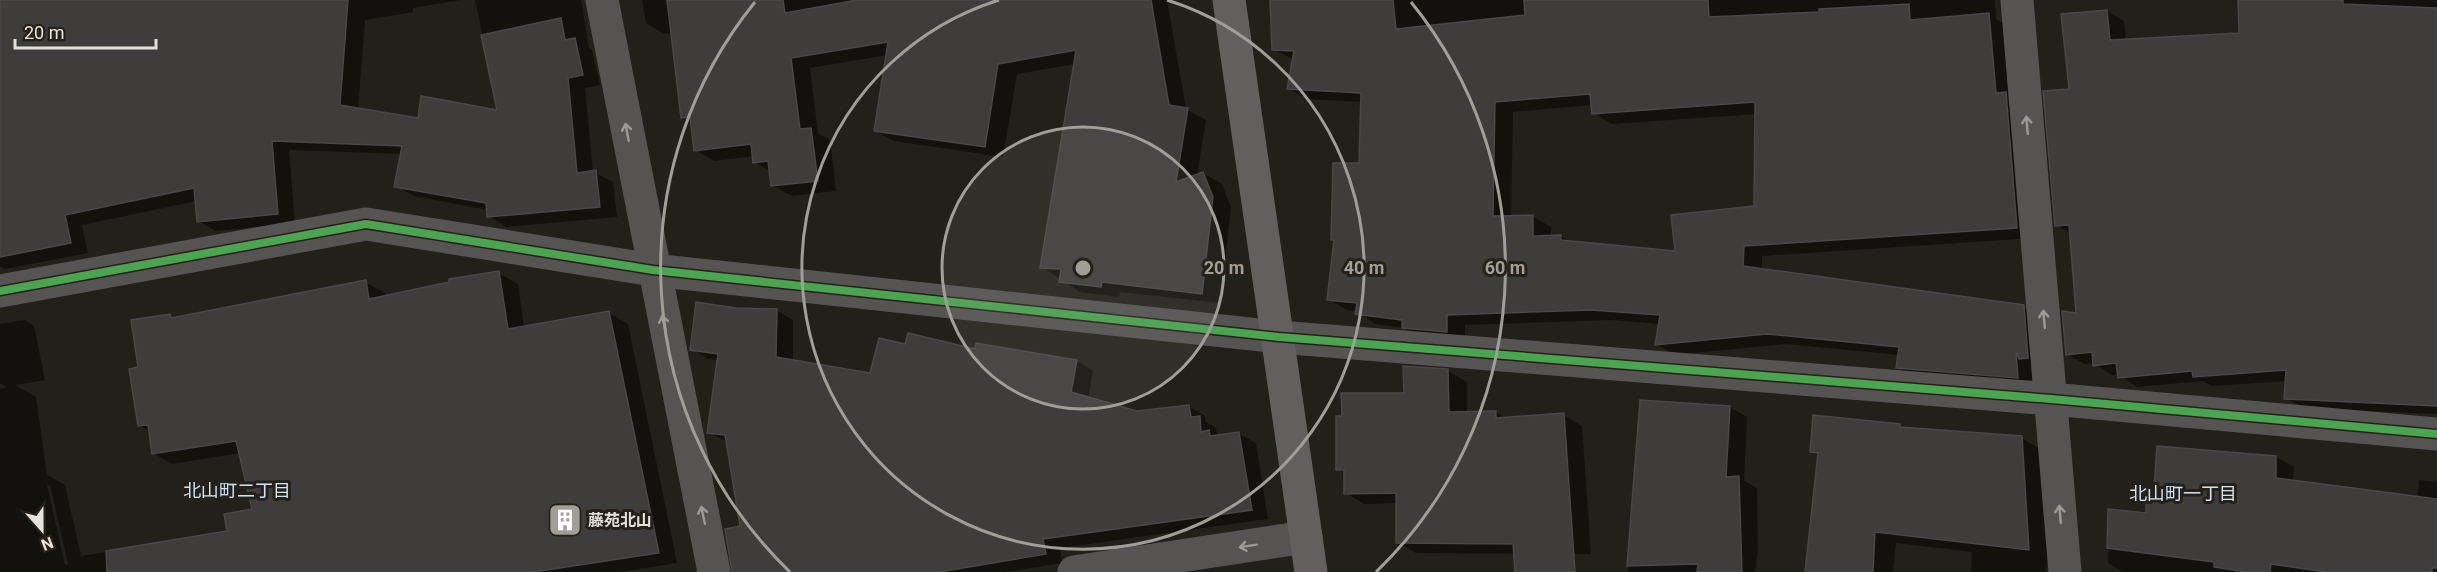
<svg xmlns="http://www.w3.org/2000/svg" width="2437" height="572" font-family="Roboto,'Noto Sans JP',sans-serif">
<rect width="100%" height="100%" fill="#22201b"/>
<g fill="#0007" fill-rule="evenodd">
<path d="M0 0H460L413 8V12L365 20 358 109 419 119 499 112 475 0H581L589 48 592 50 600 85 585 88 593 172 613 182 617 217 506 227 489 216 488 210 414 196 396 186 402 154 289 150 295 223 216 231 198 221 197 201 82 225 88 253 5 269 0 266Z"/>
<path d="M642 0H1167L1186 109 1206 120 1197 176 1203 173 1222 184 1231 208 1220 303 1120 292 1119 297 1080 292 1042 267 1075 64 1017 74 1003 157 894 141 875 131 888 55 810 68 818 133 830 140 836 191 792 196 773 186 771 172 754 162V156L714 161 695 150 692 123 682 117 672 33 664 34 646 23Z"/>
<path d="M1272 0H1995L1996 19 2007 25 2035 238 1762 256V270L2023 307 2042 318 2036 387 1916 378 1898 367 1899 355 1786 344 1674 355 1656 344 1660 324 1611 320 1465 325V341L1422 338 1404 328 1375 324 1357 311 1347 310 1328 299 1335 241 1361 164 1362 102 1307 99 1288 88 1294 60 1273 49ZM1593 105 1594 113 1612 124 1757 114 1756 207 1676 253 1572 243 1561 236 1551 237V227L1532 216 1511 217 1513 112Z"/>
<path d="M2239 0H2437V414L2304 408 2286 398 2287 381 2212 386 2203 381 2137 387 2119 374 2112 375 2094 363 2085 364 2067 354 2078 315 2070 233 2056 225 2071 91 2107 11 2124 21 2126 41 2241 34Z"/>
<path d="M498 273 518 284 524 327 609 313 628 324 677 563 620 572H0V389L7 387 0 383V324L25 320 34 326 45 380 15 385 36 397 47 475 65 485 81 556 229 533 254 511 240 453 172 464 153 453 150 432 139 425V368L170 315 175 318 365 282 385 293V297ZM47 485H50L68 564 65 565Z"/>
<path d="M736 309 776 310 793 320V362L872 374 906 346 1076 361 1093 371 1088 399 1137 412 1188 406 1205 416 1206 422 1216 428 1217 437 1239 434 1256 443 1268 519 1060 548 1062 563 1006 572H733L741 527 728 442 708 432 719 360 708 359 691 349Z"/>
<path d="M1448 371 1467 382V413L1496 412 1506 419 1563 415 1582 426 1591 554 1416 553 1397 542 1398 503 1364 504 1346 493V474L1337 469 1343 418 1406 394Z"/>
<path d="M1641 402 1730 407 1747 417 1744 481 1757 488 1758 550 1755 572H1628Z"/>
<path d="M1900 425 1905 429 2021 438 2042 450 2050 561H2047L2046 572H1971L1972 552 1896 543 1893 572H1812L1819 456 1811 451Z"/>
<path d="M2276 457 2294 467 2293 482 2418 498 2419 480 2437 482V572H2123L2108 563 2110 511 2147 515 2154 504Z"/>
</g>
<g fill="#3e3d3c" stroke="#494747" stroke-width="1.5" fill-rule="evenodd">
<path d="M0 0H348L340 105 418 118 421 96 497 110 481 35 561 18 565 40 575 38 583 75 568 78 577 173 596 170 600 207 487 217 486 203 394 187 402 146 272 141 278 214 197 222 194 188 65 215 71 243 0 257Z"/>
<path d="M667 0H783L785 13 857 0H1151L1169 105 1188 108 1176 182 1203 172 1213 197 1202 294 1102 282 1101 287 1059 282 1061 269 1040 268 1076 50 998 64 985 147 874 131 888 42 791 58 800 129 811 128 818 181 771 186 768 161 753 163 751 144 694 151 690 117 681 118Z"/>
<path d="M1270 0H1393L1396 29 1525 15 1524 0H1708L1709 17 1819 12V9L1909 4 1910 20 1989 13 1996 93 2006 92 2017 228 1744 246 1743 266 2024 305 2028 358 2019 359 2016 352 2018 378 1896 368 1899 347 1767 334 1655 345 1660 315 1591 310 1447 315V332L1402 328V320L1355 314 1357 303 1327 300 1334 240H1331L1333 163H1359L1361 93 1287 89 1294 51 1272 50ZM1590 94 1592 114 1755 102 1754 206 1671 215 1675 251 1561 240V235L1533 236V215L1493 216 1495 102Z"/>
<path d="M2238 0H2343V4L2437 8V406L2284 399 2286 370 2193 377 2192 371 2118 378 2116 363 2093 366 2092 352 2066 355 2062 311 2076 313 2069 225 2055 226 2043 91 2069 89 2061 14 2107 10 2110 40 2239 33Z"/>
<path d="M499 271 508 329 609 311 659 553 533 572H107L106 551 227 531 224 514 252 509 236 441 152 454 148 425 138 426 129 369 138 367 131 320 170 314 171 318 366 280 369 299 449 282V279Z"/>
<path d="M696 302 736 308 777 309 776 357 870 373 879 338 905 344 908 333 975 349 976 343 1077 360 1071 392 1137 411 1189 405 1191 417 1200 416 1201 432 1209 430 1210 436 1239 432 1252 510 1043 539 1046 554 939 572H732L725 529 740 526 725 435 707 433 718 354 690 350Z"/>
<path d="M1403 366 1448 369 1449 412 1496 411V418L1564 413 1575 572H1515L1513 544 1396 543V493L1344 494V470H1336V416H1342L1341 393H1404Z"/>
<path d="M1640 400 1730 406 1726 477 1739 476 1742 572H1697L1698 564 1627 566Z"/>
<path d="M1813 415 1900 424V427L2022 436 2029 550 1875 532 1873 572H1805L1818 453 1810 452Z"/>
<path d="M2157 446 2276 456V478L2437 499V568H2432V572H2327L2271 564 2270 572H2247L2214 567V562L2107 548 2108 509 2146 513V501L2153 502Z"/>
</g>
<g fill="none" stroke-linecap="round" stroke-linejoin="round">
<g stroke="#565453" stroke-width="33">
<path d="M602 0 714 572"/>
<path d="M2017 0 2065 572"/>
<path d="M0 291 366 224 653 270 1279 337 2051 399 2437 434"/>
<path d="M1074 572 1306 537"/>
</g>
<path stroke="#625f5e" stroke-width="33" d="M1229 0 1311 572"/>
<g stroke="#252118" stroke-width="11">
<path id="cycleway" d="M0 291 366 224 653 270 1279 337 2051 399 2437 434"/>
</g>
<use href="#cycleway" stroke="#4ca352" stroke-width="8"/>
</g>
<defs><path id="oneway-shaft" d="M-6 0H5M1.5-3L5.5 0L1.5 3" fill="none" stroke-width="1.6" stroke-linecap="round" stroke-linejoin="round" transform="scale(1.5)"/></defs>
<g stroke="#9d9b97">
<use href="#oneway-shaft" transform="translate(2027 125) rotate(-95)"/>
<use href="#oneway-shaft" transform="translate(627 132) rotate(-101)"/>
<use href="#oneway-shaft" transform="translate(2044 319) rotate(-95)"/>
<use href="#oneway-shaft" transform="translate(664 324) rotate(-102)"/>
<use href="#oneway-shaft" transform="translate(2060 514) rotate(-95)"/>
<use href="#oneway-shaft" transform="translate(703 515) rotate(-102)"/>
<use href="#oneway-shaft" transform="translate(1248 546) rotate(171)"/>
</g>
<circle cx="1083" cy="268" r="141" fill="#a09e98" fill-opacity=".12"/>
<g fill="none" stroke="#a09e98" stroke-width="3">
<circle cx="1083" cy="268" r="141"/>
<path d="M1167 0A281 281 0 1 1 999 0"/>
<path d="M790 572A422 422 0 0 1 755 2M1411 2A422 422 0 0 1 1376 572"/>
</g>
<defs>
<g id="building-square" transform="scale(1.725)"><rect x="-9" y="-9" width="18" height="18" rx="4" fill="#a09e98" stroke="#252118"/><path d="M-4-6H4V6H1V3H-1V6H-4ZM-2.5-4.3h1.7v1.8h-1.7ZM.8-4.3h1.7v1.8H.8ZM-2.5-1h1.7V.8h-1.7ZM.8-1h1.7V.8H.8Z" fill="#fff"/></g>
</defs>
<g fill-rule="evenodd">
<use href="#building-square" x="565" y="520"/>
</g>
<g text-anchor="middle" stroke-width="6" stroke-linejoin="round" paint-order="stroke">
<g font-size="16" font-weight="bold" fill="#e4e2db" stroke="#252118" text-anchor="start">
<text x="588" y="526">藤苑北山</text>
</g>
<g font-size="18" fill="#cae5fa" stroke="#252118">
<text x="237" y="497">北山町二丁目</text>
<text x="2183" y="500">北山町一丁目</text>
</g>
</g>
<circle cx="1083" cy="268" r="9" fill="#a09e98" stroke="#252118" stroke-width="3"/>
<g font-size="18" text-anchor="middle" font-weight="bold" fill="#a09e98" stroke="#252118" stroke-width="6" stroke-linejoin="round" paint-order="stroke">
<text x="1224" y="274">20 m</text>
<text x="1364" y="274">40 m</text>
<text x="1505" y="274">60 m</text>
</g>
<g transform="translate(42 530) rotate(159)" stroke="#252118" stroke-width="4.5" paint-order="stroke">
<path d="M0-4.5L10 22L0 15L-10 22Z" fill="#e4e2db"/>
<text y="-9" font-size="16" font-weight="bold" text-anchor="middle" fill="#e4e2db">N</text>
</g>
<path d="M15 39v9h141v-9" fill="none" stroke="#e4e2db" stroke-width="3"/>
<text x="24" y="39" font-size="18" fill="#e4e2db" stroke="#252118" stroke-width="4.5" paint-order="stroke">20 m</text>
</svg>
